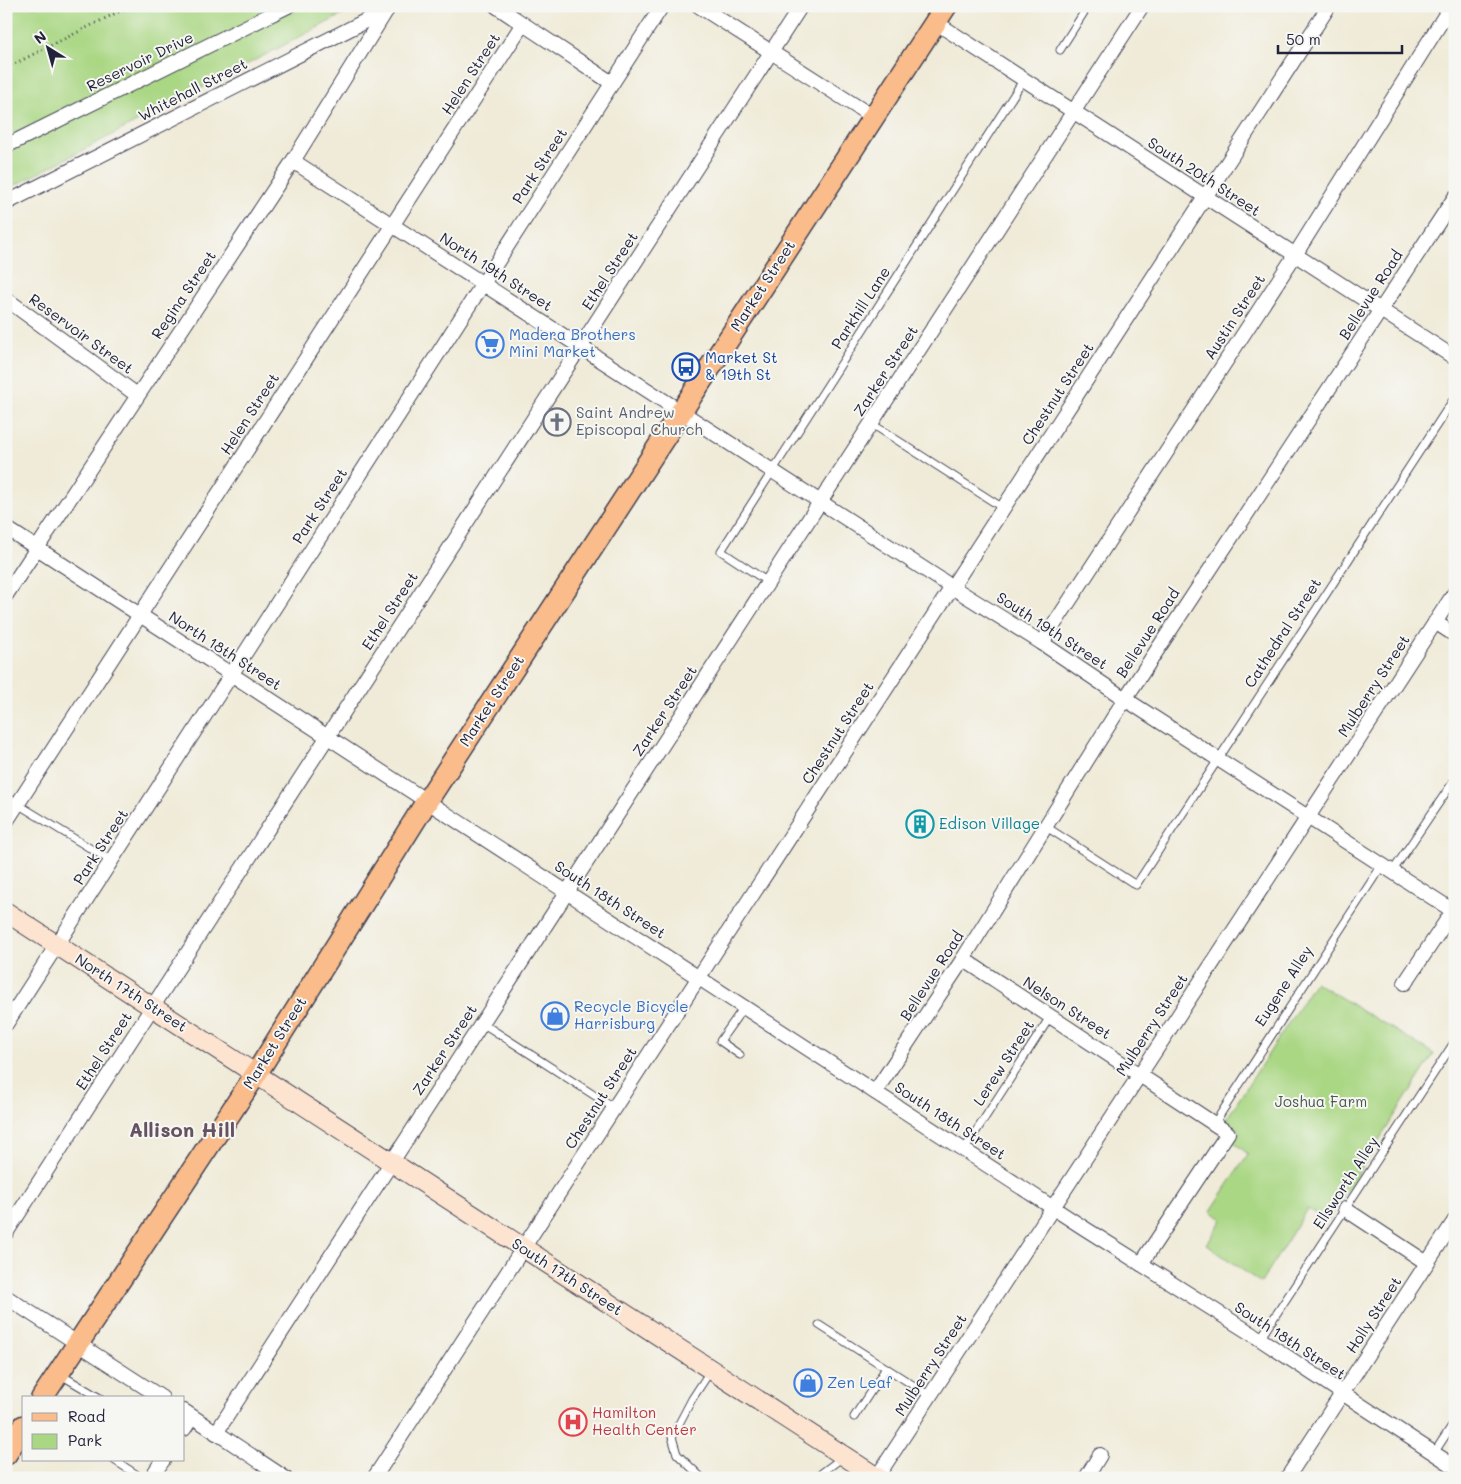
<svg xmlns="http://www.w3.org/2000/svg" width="1461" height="1484" font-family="Mali,sans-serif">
<rect width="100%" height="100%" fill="#f6f6f2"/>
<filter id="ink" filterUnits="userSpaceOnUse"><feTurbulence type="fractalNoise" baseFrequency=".02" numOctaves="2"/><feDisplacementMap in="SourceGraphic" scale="10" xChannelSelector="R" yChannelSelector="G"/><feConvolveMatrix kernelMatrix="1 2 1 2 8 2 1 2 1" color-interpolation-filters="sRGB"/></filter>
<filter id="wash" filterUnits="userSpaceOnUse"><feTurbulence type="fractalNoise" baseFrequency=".0096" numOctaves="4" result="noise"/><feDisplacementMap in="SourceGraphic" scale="20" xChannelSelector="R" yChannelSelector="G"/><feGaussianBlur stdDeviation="1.12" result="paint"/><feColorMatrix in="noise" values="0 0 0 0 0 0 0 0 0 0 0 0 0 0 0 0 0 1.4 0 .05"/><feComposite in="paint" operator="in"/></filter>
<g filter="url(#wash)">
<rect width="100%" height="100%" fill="#f0ebd8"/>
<g fill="#aad784" stroke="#667c60">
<path d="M6 6H359L6 190Z"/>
<path d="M1315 982 1434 1054 1328 1220 1307 1209 1261 1283 1207 1245 1222 1219 1211 1211 1248 1154 1233 1142 1240 1131 1225 1121Z"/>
</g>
</g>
<g filter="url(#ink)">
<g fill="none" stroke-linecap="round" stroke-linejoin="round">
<g stroke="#414053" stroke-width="9">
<g id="service">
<path d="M1060 50 1088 6"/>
<path d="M872 424 1003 508"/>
<path d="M768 582 721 551 1024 79"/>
<path d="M6 797 111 861"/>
<path d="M1045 826 1136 885 1455 397"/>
<path d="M1392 872 1455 779"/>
<path d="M482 1023 614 1108"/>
<path d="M740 1055 720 1041 744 1007"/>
<path d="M1214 1124 1382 865"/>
<path d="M964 1150 1050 1017"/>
<path d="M819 1325 930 1396"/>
<path d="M1260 1339 1455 1041"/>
<path d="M61 1375 100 1398"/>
<path d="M854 1417 886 1368"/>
<path d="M1434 1453 1455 1421"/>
<path d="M114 1460 142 1478"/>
<path d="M702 1478 677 1454 672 1437 692 1399 711 1370"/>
<path d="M815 1478 843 1457"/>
</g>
</g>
<g stroke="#414053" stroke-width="16">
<g id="minor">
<path d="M496 6 612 83"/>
<path d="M699 6 873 117"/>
<path d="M935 22 1455 358"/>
<path d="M6 146 288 6"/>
<path d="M293 161 952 587 1042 643 1125 699 1455 912"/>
<path d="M6 203 387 10"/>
<path d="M6 299 137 395"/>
<path d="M6 528 1084 1228 1260 1339 1455 1467"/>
<path d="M6 595 293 161 386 11"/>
<path d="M1435 622 1455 635"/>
<path d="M1042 643 1295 255 1451 6"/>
<path d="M6 822 522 25"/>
<path d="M963 959 1228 1133 1141 1264"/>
<path d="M1405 983 1453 911"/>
<path d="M6 1024 662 6"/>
<path d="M875 1092 963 959 1125 699 1455 197"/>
<path d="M1345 1209 1427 1263"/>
<path d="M6 1233 801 6"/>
<path d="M6 1297 162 1398"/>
<path d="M184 1411 285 1478"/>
<path d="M184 1429 192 1417"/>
<path d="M216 1433 1142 6"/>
<path d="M877 1477 1455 592"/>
<path d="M151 1478 163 1460"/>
<path d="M374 1478 1329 6"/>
<path d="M1086 1478 1100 1455"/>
<path d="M1287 1478 1455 1220"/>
</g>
</g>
<g stroke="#414053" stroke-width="21">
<path id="secondary" d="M6 912 878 1478"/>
</g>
<g stroke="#414053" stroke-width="24">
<g id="primary">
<path d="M42 1398 256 1074 427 801 946 6"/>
<path d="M6 1454 24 1426"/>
</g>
</g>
<g stroke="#414053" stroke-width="3" stroke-dasharray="1 4" stroke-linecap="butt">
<path d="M162 6 169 10"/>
<path d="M6 68 130 6"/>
</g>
<use href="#service" stroke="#fff" stroke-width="7"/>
<use href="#minor" stroke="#fff" stroke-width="14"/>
<use href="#secondary" stroke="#fde4d0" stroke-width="19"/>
<use href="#primary" stroke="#f9bc8a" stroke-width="21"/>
</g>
</g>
<defs>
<g id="supermarket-ring" transform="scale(1.4375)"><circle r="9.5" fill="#f6f6f2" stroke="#3f7fe0" stroke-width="1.5"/><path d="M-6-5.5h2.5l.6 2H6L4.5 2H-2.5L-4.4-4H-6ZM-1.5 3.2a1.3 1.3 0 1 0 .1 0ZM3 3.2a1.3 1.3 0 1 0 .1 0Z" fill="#3f7fe0"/></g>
<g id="bus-ring" transform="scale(1.4375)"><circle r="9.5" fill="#f6f6f2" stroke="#1a4fb4" stroke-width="1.5"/><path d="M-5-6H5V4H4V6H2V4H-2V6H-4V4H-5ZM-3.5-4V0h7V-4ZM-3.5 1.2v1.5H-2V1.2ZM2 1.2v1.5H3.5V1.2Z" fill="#1a4fb4"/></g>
<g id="church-ring" transform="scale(1.4375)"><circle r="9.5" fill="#f6f6f2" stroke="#6b7280" stroke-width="1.5"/><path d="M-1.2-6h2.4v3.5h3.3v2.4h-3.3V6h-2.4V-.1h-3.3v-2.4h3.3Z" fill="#6b7280"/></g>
<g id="building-ring" transform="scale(1.4375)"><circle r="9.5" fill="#f6f6f2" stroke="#0f9aa8" stroke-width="1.5"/><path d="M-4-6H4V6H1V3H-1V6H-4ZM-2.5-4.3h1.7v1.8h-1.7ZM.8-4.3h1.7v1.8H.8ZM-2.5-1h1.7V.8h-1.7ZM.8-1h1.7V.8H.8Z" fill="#0f9aa8"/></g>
<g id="shop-ring" transform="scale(1.4375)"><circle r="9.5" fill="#f6f6f2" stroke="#3f7fe0" stroke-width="1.5"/><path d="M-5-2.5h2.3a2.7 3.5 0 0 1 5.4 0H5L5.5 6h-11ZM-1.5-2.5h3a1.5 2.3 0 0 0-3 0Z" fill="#3f7fe0"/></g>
<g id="hospital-ring" transform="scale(1.4375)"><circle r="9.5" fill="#f6f6f2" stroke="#e0444e" stroke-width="1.5"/><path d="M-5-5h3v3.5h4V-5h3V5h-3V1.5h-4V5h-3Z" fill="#e0444e"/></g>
</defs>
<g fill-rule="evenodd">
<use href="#supermarket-ring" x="490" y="344"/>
<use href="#bus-ring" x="686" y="367"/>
<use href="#church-ring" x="557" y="422"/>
<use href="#building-ring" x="920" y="824"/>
<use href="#shop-ring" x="555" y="1016"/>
<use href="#shop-ring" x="808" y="1383"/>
<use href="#hospital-ring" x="573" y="1422"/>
</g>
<g text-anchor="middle" stroke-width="4" stroke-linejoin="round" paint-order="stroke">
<g font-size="15" fill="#22223b" stroke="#f6f6f2">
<text transform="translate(140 62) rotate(-26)" y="5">Reservoir Drive</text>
<text transform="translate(471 74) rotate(-57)" y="5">Helen Street</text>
<text transform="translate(193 90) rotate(-27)" y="5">Whitehall Street</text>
<text transform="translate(540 166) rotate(-57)" y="5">Park Street</text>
<text transform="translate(1204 177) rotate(33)" y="5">South 20th Street</text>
<text transform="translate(610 271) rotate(-57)" y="5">Ethel Street</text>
<text transform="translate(496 272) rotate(33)" y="5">North 19th Street</text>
<text transform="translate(763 286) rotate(-57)" y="5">Market Street</text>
<text transform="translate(184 295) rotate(-56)" y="5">Regina Street</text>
<text transform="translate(1371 295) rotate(-57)" y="5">Bellevue Road</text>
<text transform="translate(861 308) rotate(-57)" y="5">Parkhill Lane</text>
<text transform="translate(1235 317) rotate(-57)" y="5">Austin Street</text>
<text transform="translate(81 334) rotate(36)" y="5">Reservoir Street</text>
<text transform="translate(886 371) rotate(-57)" y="5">Zarker Street</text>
<text transform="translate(1058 394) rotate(-57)" y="5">Chestnut Street</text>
<text transform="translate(250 414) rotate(-57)" y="5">Helen Street</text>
<text transform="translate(320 506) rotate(-57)" y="5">Park Street</text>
<text transform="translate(390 611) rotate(-57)" y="5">Ethel Street</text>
<text transform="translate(1052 631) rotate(33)" y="5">South 19th Street</text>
<text transform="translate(1148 633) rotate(-57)" y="5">Bellevue Road</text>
<text transform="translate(1283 633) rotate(-57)" y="5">Cathedral Street</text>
<text transform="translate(225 651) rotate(33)" y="5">North 18th Street</text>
<text transform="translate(1374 686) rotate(-57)" y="5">Mulberry Street</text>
<text transform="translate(492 701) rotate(-57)" y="5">Market Street</text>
<text transform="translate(665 711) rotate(-57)" y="5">Zarker Street</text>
<text transform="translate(838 733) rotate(-57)" y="5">Chestnut Street</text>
<text transform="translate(101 847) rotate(-57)" y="5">Park Street</text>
<text transform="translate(610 900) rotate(33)" y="5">South 18th Street</text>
<text transform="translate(932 976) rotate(-57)" y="5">Bellevue Road</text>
<text transform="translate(1284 986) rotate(-57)" y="5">Eugene Alley</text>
<text transform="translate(131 993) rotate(33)" y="5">North 17th Street</text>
<text transform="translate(1067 1008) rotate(33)" y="5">Nelson Street</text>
<text transform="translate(1152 1025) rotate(-57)" y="5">Mulberry Street</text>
<text transform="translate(275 1043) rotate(-58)" y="5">Market Street</text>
<text transform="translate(445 1050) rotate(-57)" y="5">Zarker Street</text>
<text transform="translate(104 1051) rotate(-57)" y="5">Ethel Street</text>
<text transform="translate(1004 1063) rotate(-57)" y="5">Lerew Street</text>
<text transform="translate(601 1098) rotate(-57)" y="5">Chestnut Street</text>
<text transform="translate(950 1121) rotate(33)" y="5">South 18th Street</text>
<text transform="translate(1346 1183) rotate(-57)" y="5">Ellsworth Alley</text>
<text transform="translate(567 1277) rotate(33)" y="5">South 17th Street</text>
<text transform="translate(1374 1315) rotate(-57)" y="5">Holly Street</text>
<text transform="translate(1290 1341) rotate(33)" y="5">South 18th Street</text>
<text transform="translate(931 1365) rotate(-57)" y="5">Mulberry Street</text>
</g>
<g font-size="15" fill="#366cbe" stroke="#f6f6f2" text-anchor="start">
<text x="509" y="340">Madera Brothers<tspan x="509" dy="17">Mini Market</tspan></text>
<text x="574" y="1012">Recycle Bicycle<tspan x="574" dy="17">Harrisburg</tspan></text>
<text x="827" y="1388">Zen Leaf</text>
</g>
<g font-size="15" fill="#164399" stroke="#f6f6f2" text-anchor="start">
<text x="705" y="363">Market St<tspan x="705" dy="17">&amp; 19th St</tspan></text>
</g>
<g font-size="15" fill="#5b616d" stroke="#f6f6f2" text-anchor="start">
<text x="576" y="418">Saint Andrew<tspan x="576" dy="17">Episcopal Church</tspan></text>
</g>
<g font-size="15" fill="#0d838f" stroke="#f6f6f2" text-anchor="start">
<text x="939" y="829">Edison Village</text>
</g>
<g font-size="15" fill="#4b5851" stroke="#f6f6f2">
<text x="1321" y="1107">Joshua Farm</text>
</g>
<g font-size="15" fill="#be3a42" stroke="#f6f6f2" text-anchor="start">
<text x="592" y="1418">Hamilton<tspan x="592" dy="17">Health Center</tspan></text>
</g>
<g font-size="20" font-weight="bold" fill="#665362" stroke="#f6f6f2">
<text x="182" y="1137">Allison Hill</text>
</g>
</g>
<rect width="1461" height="1484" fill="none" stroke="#f6f6f2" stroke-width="25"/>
<rect x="22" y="1396" width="162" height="65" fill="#f6f6f2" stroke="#a1a1a9"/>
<rect x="32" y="1413" width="25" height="8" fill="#f9bc8a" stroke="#a1a1a9"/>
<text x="68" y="1422" font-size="15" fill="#22223b">Road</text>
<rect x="32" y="1434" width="25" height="15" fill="#aad784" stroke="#a1a1a9"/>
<text x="68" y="1446" font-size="15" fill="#22223b">Park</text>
<g transform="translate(48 48) rotate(323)" stroke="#f6f6f2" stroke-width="4" paint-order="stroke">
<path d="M0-4L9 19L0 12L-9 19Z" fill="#22223b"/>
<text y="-8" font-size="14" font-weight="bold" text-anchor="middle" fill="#22223b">N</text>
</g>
<path d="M1278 45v8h124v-8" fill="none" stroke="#22223b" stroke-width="2.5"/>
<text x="1286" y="45" font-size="15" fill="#22223b" stroke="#f6f6f2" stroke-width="4" paint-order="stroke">50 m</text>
</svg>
